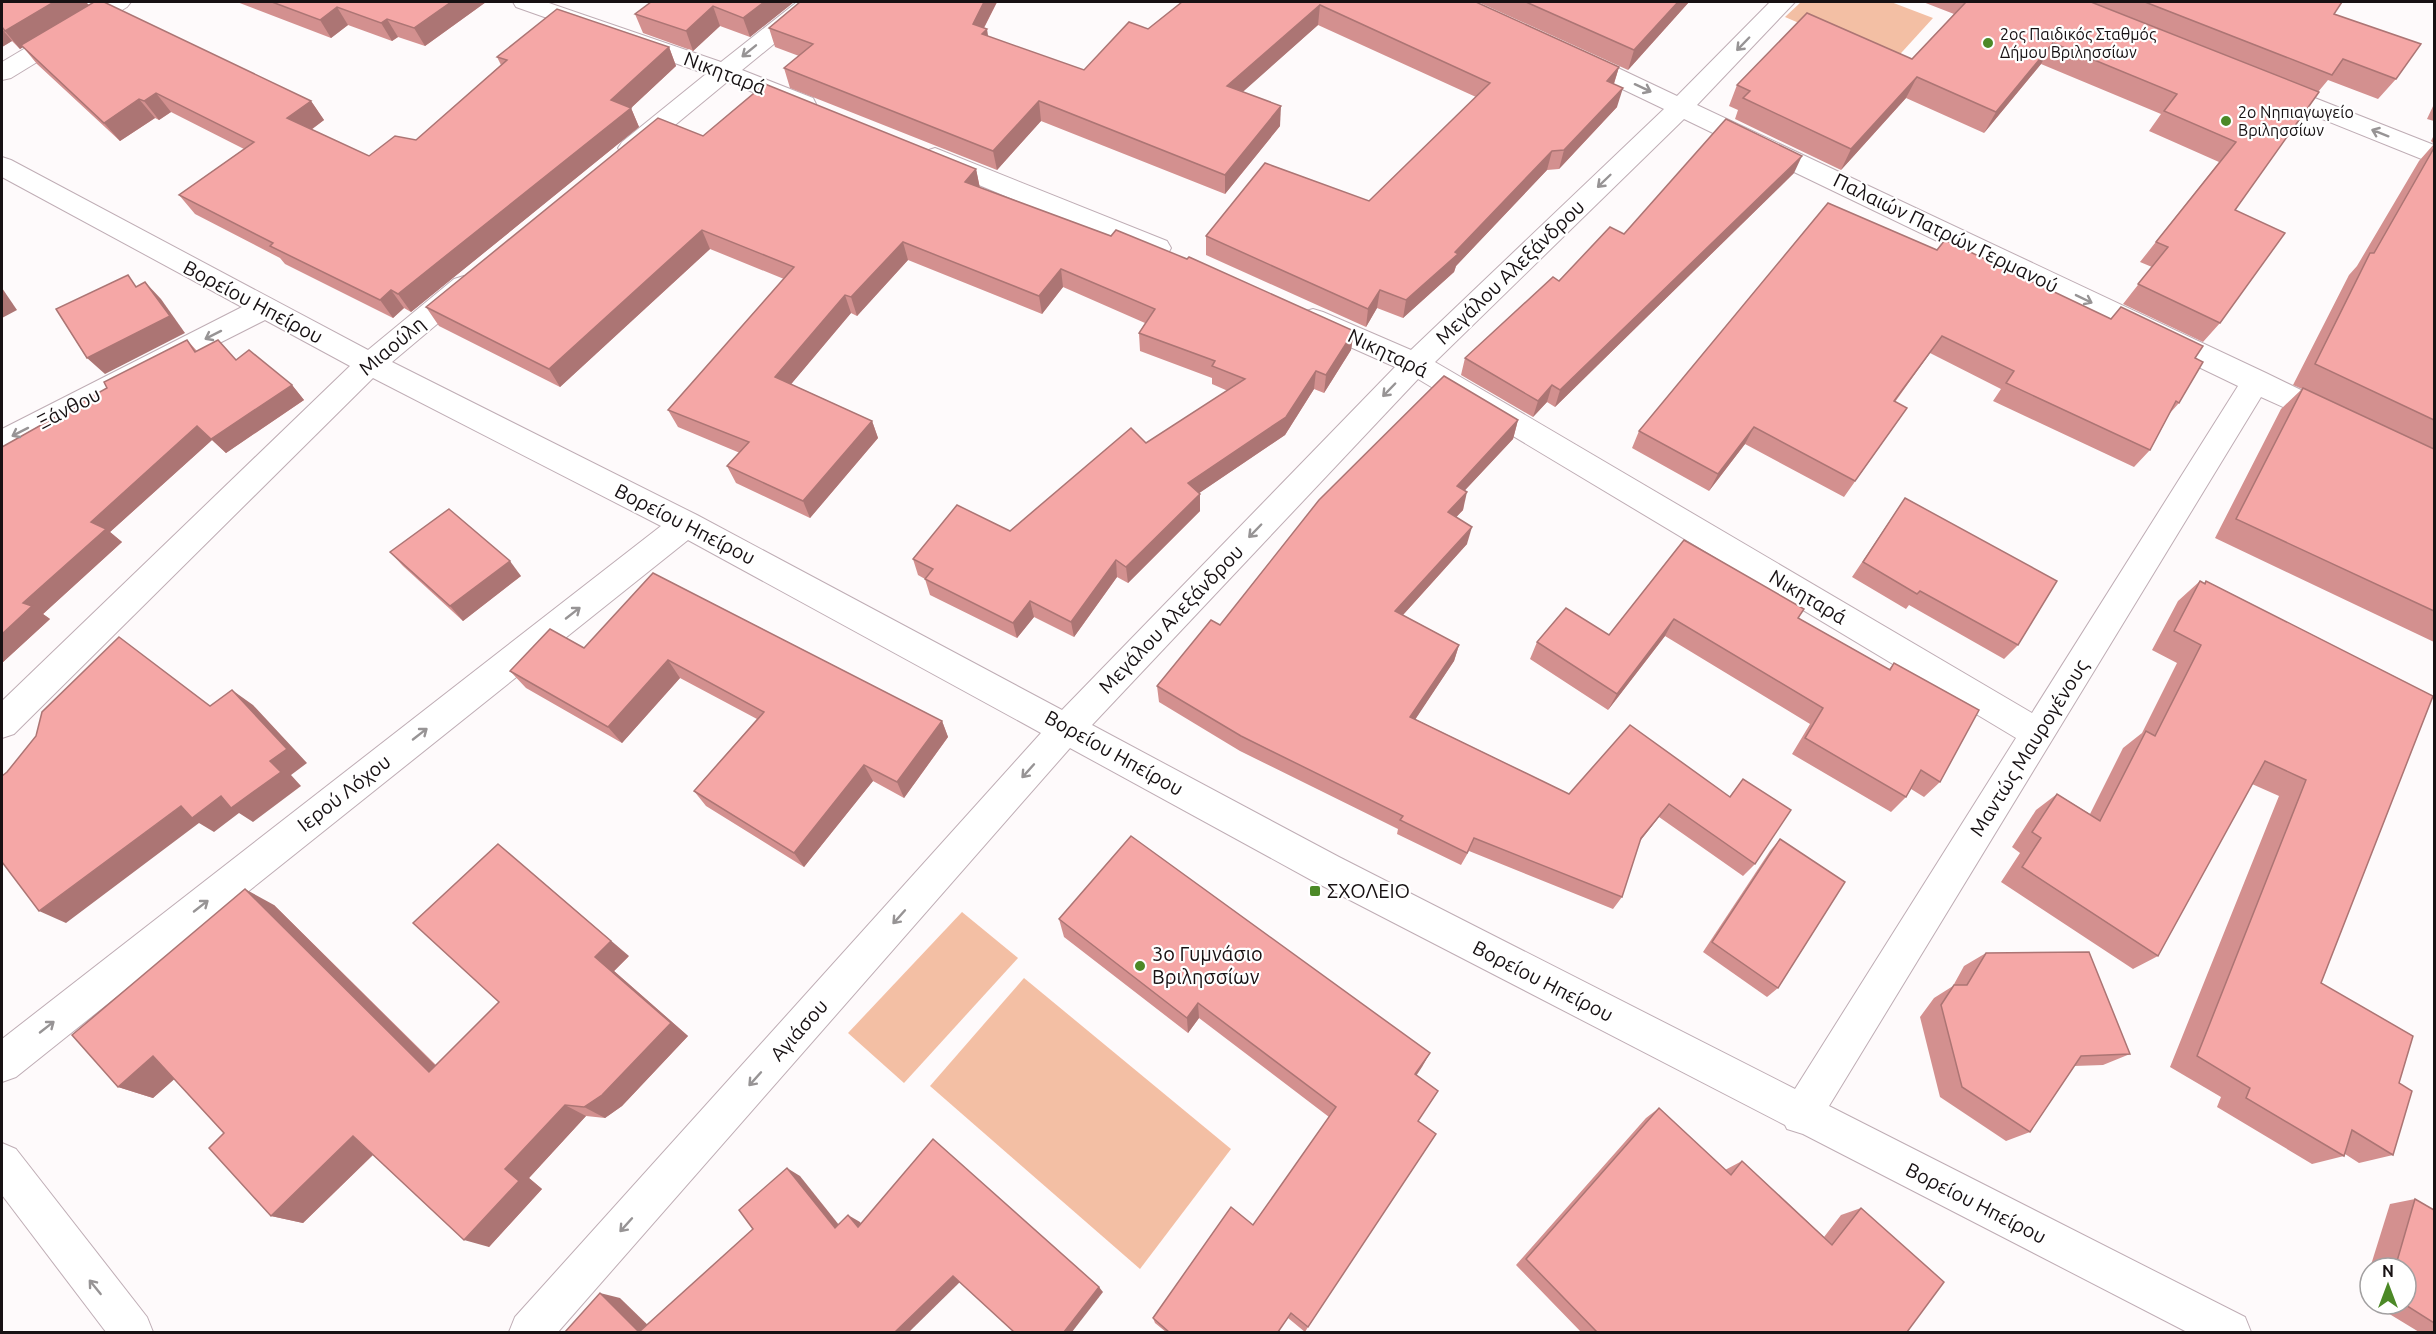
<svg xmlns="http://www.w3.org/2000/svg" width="2436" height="1334" font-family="Ubuntu,sans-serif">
<rect width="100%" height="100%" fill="#fefafb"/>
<g fill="#f3bfa4">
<path d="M1801 2H1891L1933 18 1892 63 1785 17Z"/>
<path d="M962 912 1018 958 904 1083 848 1033Z"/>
<path d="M1024 978 1231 1149 1140 1269 930 1086Z"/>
</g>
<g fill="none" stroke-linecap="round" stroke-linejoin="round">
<g stroke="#bfadb5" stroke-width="2">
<g id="street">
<path d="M103 2H131L127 7 11 78 2 80V62Z"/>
<path d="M513 2H546L721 62 797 2H822L819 7 742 70 813 98 816 104 813 110 804 112 727 82 640 154 631 157 622 154 618 148 622 142 706 74 516 7Z"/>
<path d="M1770 2H1795L1697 105 2266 373 2342 410 2347 418 2342 426 2332 429 2261 397 1829 1106 2245 1317 2251 1332H2187L1803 1134 1787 1129 1785 1125 1313 881 1070 748 558 1332H509L515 1317 1041 733 688 540 16 1077 2 1082V1039L661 526 373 378 14 734 2 738V701L350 366 265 320 2 453V429L242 307 2 177V157L11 160 368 350 454 279 464 276 474 279 478 286 474 293 392 362 697 515 1062 710 1395 367 1303 326 1299 319 1303 312 1313 309 1323 312 1411 350 1664 109 1566 62 1563 57 1566 52 1575 49 1584 52 1677 96ZM1684 119 2238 386 2032 713 1435 362ZM1418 379 2016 738 1795 1089 1339 857 1092 725Z"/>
<path d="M2269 80 2434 145V164L2260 94 2257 88 2260 82Z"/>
<path d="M935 148 1167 241 1171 248 1167 255 1157 258 1147 255 926 163 922 157 926 151Z"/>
</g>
</g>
<g stroke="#bfadb5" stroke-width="2">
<path id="secondary" d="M2 1143 16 1149 147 1317 153 1332H106L2 1195Z"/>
</g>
<use href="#street" fill="#fff" fill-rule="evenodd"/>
<use href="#secondary" fill="#fff" fill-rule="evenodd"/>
</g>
<g fill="#d3908f">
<path d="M2 2 89 5 311 101 324 120 311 130 369 156 416 140 501 65 497 57 669 47 676 66 631 108 639 127 411 312 404 308 393 318 285 264 280 258 195 214 179 195 244 149 171 112 159 120 155 118 120 141 37 64 23 47 20 49 12 41 2 47Z"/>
<path d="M237 2H486L425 46 398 37 392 41 348 25 331 38Z"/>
<path d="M651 2H794L750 37 720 26 693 51 643 33 635 14Z"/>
<path d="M997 2 984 28 988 37 1084 70 1148 29 1182 2H1476L1619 67 1614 84 1617 107 1559 169 1547 170 1456 266 1454 272 1403 318 1377 308 1366 327 1206 255V236L1369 201 1476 97 1318 25 1242 92 1280 126 1225 194 1041 121 997 170 790 88 784 68 799 56 775 47 769 28Z"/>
<path d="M1478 2H1689L1628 70Z"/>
<path d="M1923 2H2342L2334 14 2396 79 2378 99 2328 80 2318 92 2235 210 2220 323 2203 342 2123 304 2152 267 2140 262 2219 162 2149 131 2161 114 2041 64 1984 133 1906 98 1841 170 1735 119 1738 110 1729 106 1737 85 1912 59 1954 14Z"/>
<path d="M2434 104V121L2427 119Z"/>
<path d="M2434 135V144L2431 141Z"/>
<path d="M703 136 976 169 980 188 1354 331 1351 350 1324 393 1314 389 1285 435 1199 493 1200 511 1128 583 1117 577 1074 637 1034 617 1017 638 930 595 925 579 918 575 913 559 1010 531 1228 391 1212 384V378L1140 351 1139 333 1145 323 1063 287 1042 314 908 260 857 316 851 313 791 384 872 421 878 438 810 518 736 483 727 466 740 453 678 427 668 410 784 279 710 249 560 387 439 326 426 307Z"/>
<path d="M2434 144V642L2215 538 2281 409 2302 389 2293 385 2349 275 2357 266 2419 161Z"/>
<path d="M1794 173 1555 407 1547 402 1533 417 1461 375 1465 358 1559 281 1624 234Z"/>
<path d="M1937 250 2195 358 2179 403 2170 413 2150 450 2134 467 1993 401 2001 389 1930 353 1895 402 1907 408 1844 497 1745 444 1709 491 1632 448 1639 431Z"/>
<path d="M187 340 197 351 236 360 292 385 304 400 226 453 212 440 110 532 122 542 43 614 50 619 2 663V447L107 388Z"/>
<path d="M1518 420 1513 439 1465 490 1463 510 1456 517 1467 544 1403 615 1459 645 1454 661 1415 719 1569 794 1730 796 1743 779 1755 864 1743 876 1659 817 1640 841 1622 897 1613 909 1469 851 1461 865 1397 834 1398 829 1240 751 1159 702 1157 686 1220 625Z"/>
<path d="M1905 498 2018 645 2004 659 1909 605 1906 609 1852 577Z"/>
<path d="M1684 540 1798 618 1889 669 1894 663 1940 782 1924 797 1911 789 1906 797 1891 812 1792 754 1810 724 1665 636 1608 710 1530 659 1537 642 1609 635Z"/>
<path d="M390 552 521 576 463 621 403 566Z"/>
<path d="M653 573 942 721 948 737 904 798 873 781 804 867 706 806 694 791 757 719 680 678 622 743 526 688 510 671 584 648Z"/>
<path d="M2200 581 2204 583 2206 581 2433 696 2321 983 2399 1083 2393 1155 2359 1163 2345 1154 2344 1156 2312 1164 2217 1107 2221 1097 2170 1067 2279 796 2252 784 2158 956 2133 969 2001 882 2020 853 2012 847 2036 810 2057 794 2090 814 2123 748 2142 733 2177 663 2152 650 2178 601Z"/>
<path d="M1780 839 1778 988 1767 997 1703 952 1770 851Z"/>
<path d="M274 905 436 1065 629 956 614 971 688 1036 622 1106 605 1118 586 1116 529 1178 542 1189 489 1247 373 1155 303 1223 271 1216 224 1133 174 1079 153 1098 118 1087Z"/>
<path d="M1059 919 1430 1053 1416 1075 1419 1121 1308 1327 1305 1332 1288 1318 1278 1332H1166L1155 1323 1153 1318 1253 1225 1329 1117 1199 1018 1188 1033 1064 937Z"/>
<path d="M1986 953 2130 1054 2103 1065 2074 1066 2030 1132 2006 1141 1940 1097 1920 1017 1934 998 1953 986 1964 966Z"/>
<path d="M1659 1108 1725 1170 1742 1161 1824 1237 1841 1215 1861 1208 1907 1332H1581L1516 1265 1646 1118Z"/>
<path d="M2415 1199 2434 1210V1332H2419L2373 1304H2406V1268H2370L2390 1204Z"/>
<path d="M2370 1269V1302L2362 1297Z"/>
</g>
<g fill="#ac7574">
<path d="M54 2H86L91 7 20 49 5 31Z"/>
<path d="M451 2H486L425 46 414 28Z"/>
<path d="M764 2H794L750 37 743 18Z"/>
<path d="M984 2H997L976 43 973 24Z"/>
<path d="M1678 2H1689L1628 70 1634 50Z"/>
<path d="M1320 5 1318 25 1227 106V86Z"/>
<path d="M713 6 720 26 693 51 686 31Z"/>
<path d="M337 7 348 25 331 38 320 20Z"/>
<path d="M387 19 398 37 392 41 381 23Z"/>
<path d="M2 29 12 41 2 47Z"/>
<path d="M987 29 990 48 982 34Z"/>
<path d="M2053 43 2041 64 1984 133 1996 112Z"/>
<path d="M669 47 676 66 631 108 639 127 411 312 398 294Z"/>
<path d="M1619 67 1613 86 1607 81Z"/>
<path d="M1917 77 1906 98 1841 170 1851 149Z"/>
<path d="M1623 88 1617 107 1559 169 1564 150Z"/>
<path d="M156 93 171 112 159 120 144 101Z"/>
<path d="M139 99 155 118 120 141 104 123Z"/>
<path d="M311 101 324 120 301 137 287 118Z"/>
<path d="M1039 101 1041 121 997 170 993 151Z"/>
<path d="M1281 106 1280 126 1225 194V175Z"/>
<path d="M1552 151 1547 170 1456 266 1454 272 1403 318 1406 300 1455 252Z"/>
<path d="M1802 156 1794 173 1555 407 1560 390Z"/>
<path d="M976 169 980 189 965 182Z"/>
<path d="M702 230 710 249 560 387 549 369Z"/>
<path d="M903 242 908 260 857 316 851 297Z"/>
<path d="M1061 269 1063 287 1042 314 1039 296Z"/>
<path d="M145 282 161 299 185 333 105 374 87 358Z"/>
<path d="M2 288 17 310 2 318Z"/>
<path d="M391 290 404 308 393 318 380 300Z"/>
<path d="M1380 290 1377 308 1366 327 1368 309Z"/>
<path d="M845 295 851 313 782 395 775 377Z"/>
<path d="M1354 331 1351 350 1324 393 1326 375Z"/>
<path d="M1942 336 1930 353 1882 418 1894 401Z"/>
<path d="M1316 371 1314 389 1285 435 1189 500 1188 483Z"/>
<path d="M292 385 304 400 226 453 211 439Z"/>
<path d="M1552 385 1547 402 1533 417 1538 401Z"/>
<path d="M1518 420 1513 439 1453 503 1457 486Z"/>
<path d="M872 421 878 438 810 518 803 501Z"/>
<path d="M197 426 212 440 110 532 122 542 43 614 50 619 2 663V634L23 603 91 522Z"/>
<path d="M1754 427 1745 444 1709 491 1718 474Z"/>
<path d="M1467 492 1463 510 1444 530 1448 512Z"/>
<path d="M1200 494V511L1128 583 1126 567Z"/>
<path d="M1472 527 1467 544 1392 627 1395 611Z"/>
<path d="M1116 560 1117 577 1074 637 1071 622Z"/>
<path d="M510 561 521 576 463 621 450 606Z"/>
<path d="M1030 601 1034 617 1017 638 1013 623Z"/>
<path d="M1674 619 1665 636 1608 710 1617 694Z"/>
<path d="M1459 645 1454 661 1407 732 1410 717Z"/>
<path d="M668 660 680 678 622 743 608 727Z"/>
<path d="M232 690 253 705 307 763 291 775 301 786 253 822 239 813 214 832 199 823 66 923 39 911 181 806 270 761Z"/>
<path d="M942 721 948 737 904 798 897 782Z"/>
<path d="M864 765 873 781 804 867 794 853Z"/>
<path d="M1669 804 1659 817 1632 851 1641 838Z"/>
<path d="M519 862 629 956 614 971 688 1036 622 1106 605 1118 584 1107Z"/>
<path d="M245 889 274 905 454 1084 429 1072Z"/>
<path d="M1198 1003 1199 1018 1188 1033 1187 1018Z"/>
<path d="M1430 1053 1422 1067 1408 1088 1415 1074Z"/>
<path d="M153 1056 187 1068 153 1098 118 1087Z"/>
<path d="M565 1105 586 1116 529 1178 542 1189 489 1247 464 1240 505 1169Z"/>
<path d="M353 1136 382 1146 303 1223 271 1216Z"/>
<path d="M787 1168 800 1176 847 1235 835 1228Z"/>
<path d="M848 1215 860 1222 869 1233 858 1227Z"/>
<path d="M953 1276 961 1281 909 1332H895Z"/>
<path d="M1099 1287 1103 1292 1072 1332H1064Z"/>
<path d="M600 1293 620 1298 655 1332H639Z"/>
</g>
<g fill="#f5a7a6" stroke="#ac7574" stroke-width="1.5">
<path d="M2 2H54L5 31 2 27Z"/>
<path d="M94 2H104L311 101 287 118 369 156 395 136 416 140 507 60 497 57 557 9 669 47 611 100 631 108 398 294 391 290 380 300 270 246 273 243 179 195 254 142 156 93 144 101 139 99 104 123 21 45Z"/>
<path d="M272 2H451L414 28 387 19 381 23 337 7 320 20Z"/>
<path d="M651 2H764L743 18 713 6 686 31 635 14Z"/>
<path d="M800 2H984L973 24 987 29 982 34 1084 70 1129 22 1148 29 1182 2H1476L1619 67 1607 81 1623 88 1564 150 1552 151 1455 252 1458 254 1406 300 1380 290 1368 309 1206 236 1265 163 1369 201 1490 83 1320 5 1227 86 1281 106 1225 175 1039 101 993 151 784 68 813 44 769 28Z"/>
<path d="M1526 2H1678L1634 50Z"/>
<path d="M1966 2H2091L2319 92 2235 210 2285 233 2220 323 2138 284 2168 247 2156 242 2236 142 2164 111 2177 94 2053 43 1996 112 1917 77 1851 149 1743 98 1750 91 1737 85 1807 13 1912 59Z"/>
<path d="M2145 2H2342L2334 14 2421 44 2396 79 2343 59 2332 75Z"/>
<path d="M765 84 976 169 965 182 1111 236 1116 230 1187 259 1189 257 1354 331 1326 375 1316 371 1286 417 1188 483 1200 494 1126 567 1116 560 1071 622 1030 601 1013 623 925 579 933 569 913 559 957 505 1010 531 1131 428 1146 443 1245 379 1212 366 1215 361 1139 333 1155 309 1061 269 1039 296 903 242 851 297 845 295 775 377 872 421 803 501 727 466 749 442 668 410 794 267 702 230 549 369 426 307 658 118 703 136Z"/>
<path d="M1726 119 1802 156 1560 390 1552 385 1538 401 1465 358 1553 277 1559 281 1610 227 1624 234Z"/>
<path d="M2434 148V420L2315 364 2370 253H2374Z"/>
<path d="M1828 203 1937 250 1945 240 2111 319 2121 307 2203 346 2195 358 2203 362 2179 403 2176 401 2150 450 2006 383 2014 371 1942 336 1894 401 1907 408 1855 481 1754 427 1718 474 1639 431Z"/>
<path d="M128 275 136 287 145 282 170 316 87 358 56 309Z"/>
<path d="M187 340 195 352 218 340 236 360 249 350 292 385 211 439 197 426 91 522 106 529 23 603 32 606 2 634V447L107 388 104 382Z"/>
<path d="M1444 376 1518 420 1457 486 1467 492 1448 512 1472 527 1395 611 1459 645 1410 717 1569 794 1630 725 1730 797 1743 779 1791 810 1755 864 1669 804 1641 838 1622 897 1474 838 1467 853 1400 820 1403 816 1241 736 1157 686 1211 620 1220 625 1319 500Z"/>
<path d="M2303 388 2434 449V611L2236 519Z"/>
<path d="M1905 498 2057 581 2018 645 1920 591 1917 594 1863 562Z"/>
<path d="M449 509 510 561 450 606 390 552Z"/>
<path d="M1684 540 1804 609 1798 618 1890 670 1894 663 1979 710 1940 782 1921 770 1906 797 1805 738 1823 708 1674 619 1617 694 1537 642 1566 608 1609 635Z"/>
<path d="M653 573 942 721 897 782 864 765 794 853 694 791 764 712 668 660 608 727 510 671 550 629 584 648Z"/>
<path d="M2200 581 2205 584 2206 581 2433 696 2321 983 2413 1036 2399 1083 2412 1091 2393 1155 2352 1130 2344 1156 2246 1098 2250 1088 2197 1056 2306 780 2265 761 2158 956 2022 867 2041 838 2032 832 2057 794 2100 821 2146 731 2155 736 2201 645 2174 631Z"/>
<path d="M119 637 210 706 232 690 287 749 270 761 281 772 231 808 221 796 192 818 181 806 39 911 2 862V776L7 772 36 736 42 712Z"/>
<path d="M1131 836 1430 1053 1415 1074 1438 1091 1418 1121 1436 1134 1308 1327 1291 1313 1278 1332H1169L1153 1318 1231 1207 1253 1225 1336 1107 1198 1003 1187 1018 1059 919Z"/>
<path d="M1780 839 1845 882 1778 988 1712 942Z"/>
<path d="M498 844 611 941 595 957 671 1023 602 1095 584 1107 565 1105 505 1169 519 1181 464 1240 353 1136 271 1216 209 1148 224 1133 153 1056 118 1087 72 1035 245 889 429 1072 499 1002 413 923Z"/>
<path d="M2089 952 2130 1054 2081 1056 2030 1132 1962 1087 1941 1005 1954 985H1967L1986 953Z"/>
<path d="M1659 1108 1731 1175 1742 1161 1832 1245 1861 1208 1944 1282 1907 1332H1597L1526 1259Z"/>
<path d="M933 1139 1099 1287 1064 1332H1014L953 1276 895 1332H565L600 1293 639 1332 753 1229 739 1210 787 1168 835 1228 848 1215 858 1227Z"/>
<path d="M2415 1199 2434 1210V1323L2404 1304H2406V1268H2395Z"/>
</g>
<defs><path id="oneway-shaft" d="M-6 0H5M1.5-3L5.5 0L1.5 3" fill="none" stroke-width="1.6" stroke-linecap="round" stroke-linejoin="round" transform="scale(1.5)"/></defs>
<g stroke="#979495">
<use href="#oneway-shaft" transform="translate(1743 44) rotate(134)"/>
<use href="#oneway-shaft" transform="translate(749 51) rotate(141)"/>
<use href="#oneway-shaft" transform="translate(1643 88) rotate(25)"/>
<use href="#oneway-shaft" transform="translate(2380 133) rotate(-158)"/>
<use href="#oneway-shaft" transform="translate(1604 181) rotate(136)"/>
<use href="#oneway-shaft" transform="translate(2084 299) rotate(26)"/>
<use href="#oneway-shaft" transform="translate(213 335) rotate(153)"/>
<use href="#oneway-shaft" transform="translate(1389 390) rotate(134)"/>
<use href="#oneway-shaft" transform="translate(20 432) rotate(153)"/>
<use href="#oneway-shaft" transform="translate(1255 531) rotate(134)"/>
<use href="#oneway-shaft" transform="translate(573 613) rotate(-38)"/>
<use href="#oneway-shaft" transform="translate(420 734) rotate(-38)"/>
<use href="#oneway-shaft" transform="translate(1028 771) rotate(132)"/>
<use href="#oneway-shaft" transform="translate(201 906) rotate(-38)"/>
<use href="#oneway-shaft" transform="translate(899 917) rotate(132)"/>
<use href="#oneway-shaft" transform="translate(47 1027) rotate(-38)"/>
<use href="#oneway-shaft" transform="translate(755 1079) rotate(132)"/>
<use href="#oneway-shaft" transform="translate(626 1225) rotate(132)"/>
<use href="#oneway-shaft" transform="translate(95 1287) rotate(-129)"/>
</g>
<g fill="#4c8927" stroke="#fff" stroke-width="2">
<circle cx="1988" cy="43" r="6"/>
<circle cx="2226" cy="121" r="6"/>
<rect x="1309" y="885" width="12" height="12" rx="3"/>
<circle cx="1140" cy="966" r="6"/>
</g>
<g text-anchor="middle" stroke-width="4.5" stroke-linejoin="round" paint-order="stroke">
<g font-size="16" fill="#171113" stroke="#fff" text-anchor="start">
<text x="2000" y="40">2ος Παιδικός Σταθμός<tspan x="2000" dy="18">Δήμου Βριλησσίων</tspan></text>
<text x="2238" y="118">2ο Νηπιαγωγείο<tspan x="2238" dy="18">Βριλησσίων</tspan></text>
</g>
<g font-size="20" fill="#171113" stroke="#fff">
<text transform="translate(725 73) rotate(21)" y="7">Νικηταρά</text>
<text transform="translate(1946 233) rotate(26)" y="7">Παλαιών Πατρών Γερμανού</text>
<text transform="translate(1510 272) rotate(-44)" y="7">Μεγάλου Αλεξάνδρου</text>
<text transform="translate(253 302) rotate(28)" y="7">Βορείου Ηπείρου</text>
<text transform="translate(392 346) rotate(-40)" y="7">Μιαούλη</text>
<text transform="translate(1388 353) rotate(26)" y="7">Νικηταρά</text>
<text transform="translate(69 408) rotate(-27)" y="7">Ξάνθου</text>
<text transform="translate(685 524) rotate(27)" y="7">Βορείου Ηπείρου</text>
<text transform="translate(1808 597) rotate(31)" y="7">Νικηταρά</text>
<text transform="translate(1171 619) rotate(-46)" y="7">Μεγάλου Αλεξάνδρου</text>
<text transform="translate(2029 748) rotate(-58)" y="7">Μαντώς Μαυρογένους</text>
<text transform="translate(1114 753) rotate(29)" y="7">Βορείου Ηπείρου</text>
<text transform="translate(344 793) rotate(-38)" y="7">Ιερού Λόχου</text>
<text transform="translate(1543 981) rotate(27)" y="7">Βορείου Ηπείρου</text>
<text transform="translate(799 1030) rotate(-48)" y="7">Αγιάσου</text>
<text transform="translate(1976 1203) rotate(27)" y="7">Βορείου Ηπείρου</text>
</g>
<g font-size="20" fill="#171113" stroke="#fff" text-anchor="start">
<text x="1327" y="898">ΣΧΟΛΕΙΟ</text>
<text x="1152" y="961">3ο Γυμνάσιο<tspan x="1152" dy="23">Βριλησσίων</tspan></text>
</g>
</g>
<rect width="2436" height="1334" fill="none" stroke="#171113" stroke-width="6"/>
<g transform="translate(2388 1286)"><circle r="28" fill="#ffffff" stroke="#a2a0a1" stroke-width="1.5"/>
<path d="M0-4.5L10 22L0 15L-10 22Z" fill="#4c8927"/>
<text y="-9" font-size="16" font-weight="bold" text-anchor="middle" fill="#171113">N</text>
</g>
</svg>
